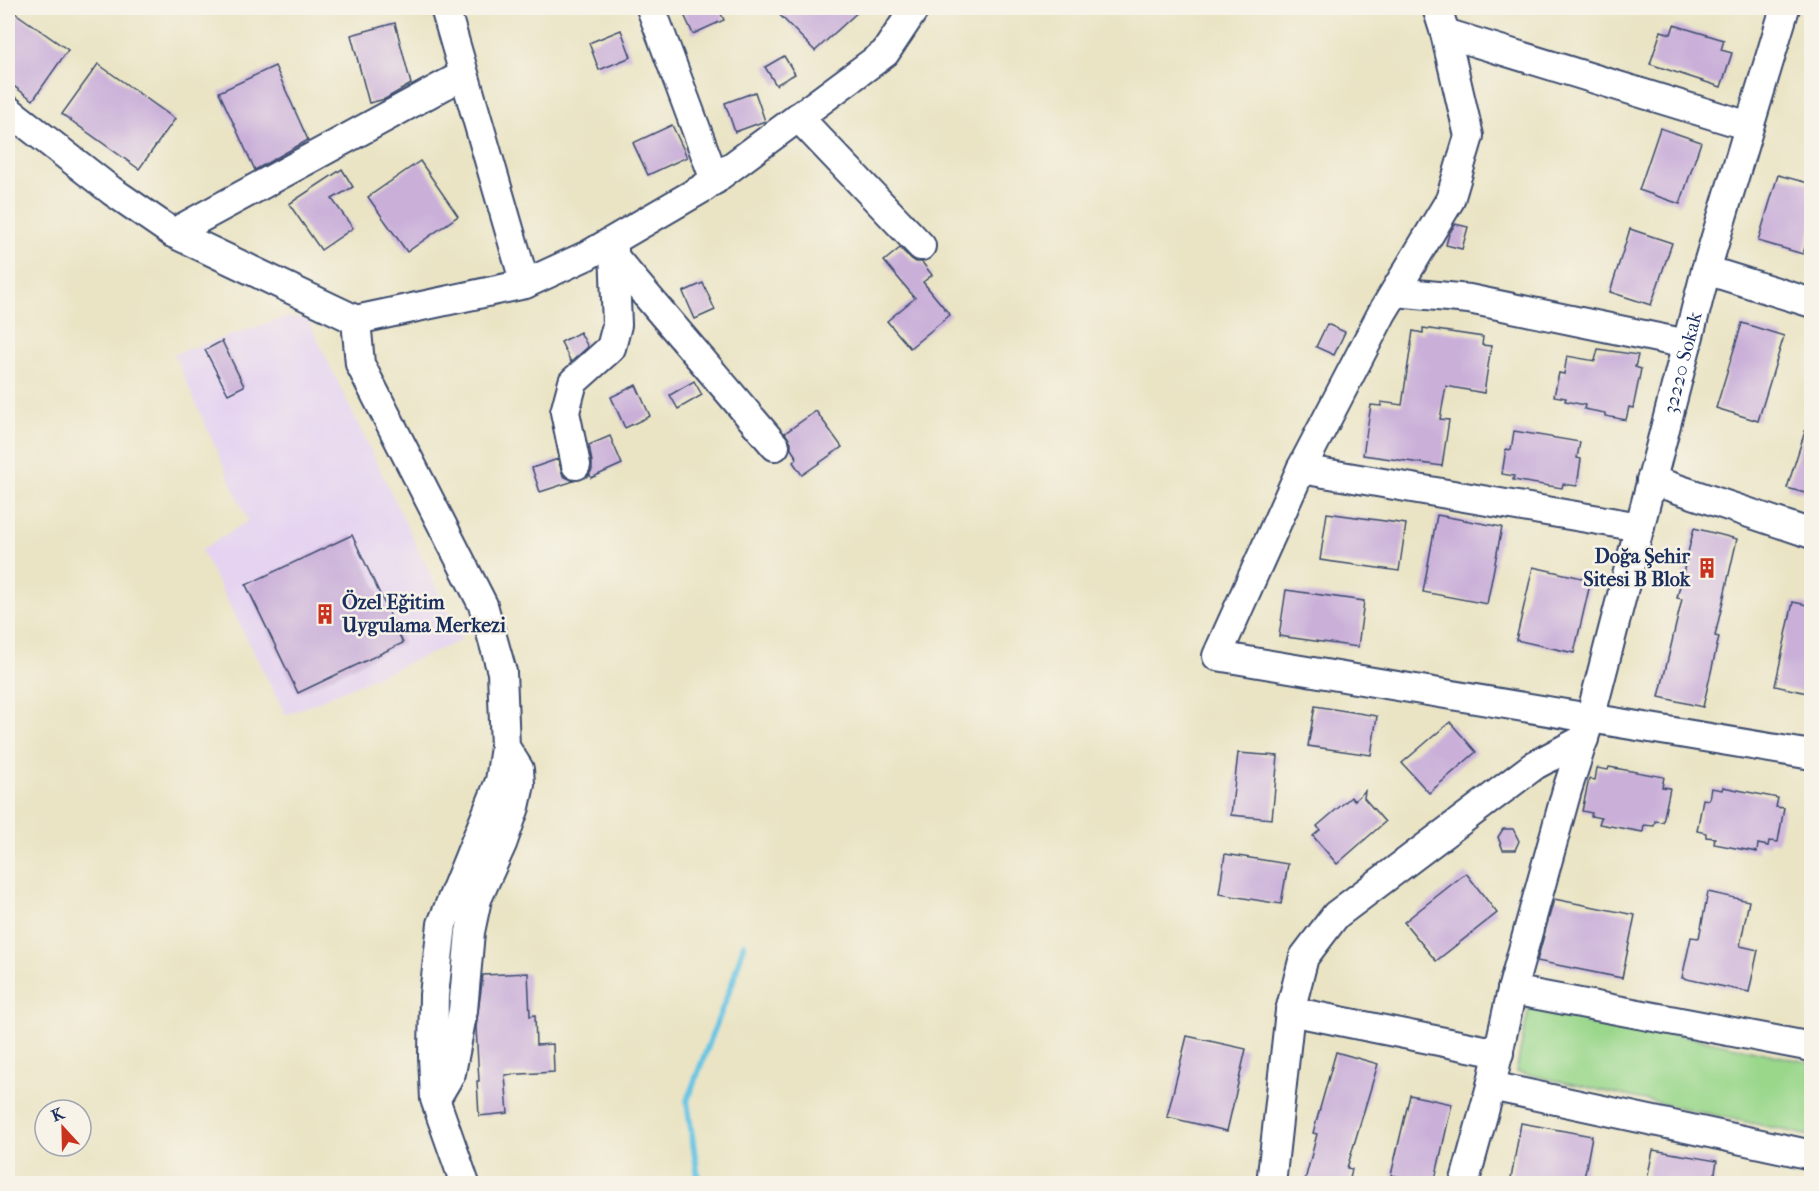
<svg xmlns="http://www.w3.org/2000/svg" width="1819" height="1191" font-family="'IM FELL French Canon',serif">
<rect width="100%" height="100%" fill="#f7f3e8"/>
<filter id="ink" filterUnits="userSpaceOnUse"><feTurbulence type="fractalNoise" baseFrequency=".0167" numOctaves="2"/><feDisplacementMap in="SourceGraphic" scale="12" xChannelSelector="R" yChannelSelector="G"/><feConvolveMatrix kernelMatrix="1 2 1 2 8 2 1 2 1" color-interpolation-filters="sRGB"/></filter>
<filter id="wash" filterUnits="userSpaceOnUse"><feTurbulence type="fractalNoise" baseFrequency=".008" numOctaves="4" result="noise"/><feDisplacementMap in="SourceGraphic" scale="24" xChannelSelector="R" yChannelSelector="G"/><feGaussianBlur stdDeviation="1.35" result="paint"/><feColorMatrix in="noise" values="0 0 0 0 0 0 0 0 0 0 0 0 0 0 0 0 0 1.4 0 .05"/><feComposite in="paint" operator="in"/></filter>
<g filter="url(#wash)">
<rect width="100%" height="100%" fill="#eae4c5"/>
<path fill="#e5d3f1" d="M287 317 308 320 462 640 286 715 201 550 248 521 174 354Z"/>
<path fill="#9ad78b" stroke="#5a8374" stroke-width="1.5" d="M1530 1003 1811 1063V1136L1516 1072Z"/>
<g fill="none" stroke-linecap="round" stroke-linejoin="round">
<path stroke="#66c4e4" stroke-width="6" d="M699 1184 687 1101 733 981 744 944"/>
</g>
<g id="blocks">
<g fill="#cab0d9">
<path d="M8 8 68 50 33 100 8 82Z"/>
<path d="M681 8H718L724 20 693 34Z"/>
<path d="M773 8H862L815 51Z"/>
<path d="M395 23 411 84 385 99 369 103 351 35Z"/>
<path d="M1674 25 1724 40 1721 50 1732 53 1721 87 1650 64 1661 31 1671 34Z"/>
<path d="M621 30 631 57 599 70 589 43Z"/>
<path d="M784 56 795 74 776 85 765 67Z"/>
<path d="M98 64 175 119 139 169 62 114Z"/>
<path d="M275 66 308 140 255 170 219 92Z"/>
<path d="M755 92 765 121 735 132 725 103Z"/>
<path d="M672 125 687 157 648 175 633 143Z"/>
<path d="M1660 128 1701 142 1680 204 1639 190Z"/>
<path d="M420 161 458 216 407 252 368 197Z"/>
<path d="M342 169 353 187 332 199 353 228 321 250 289 204Z"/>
<path d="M1778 175 1812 184V226L1803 254 1758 241Z"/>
<path d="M1455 224 1468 227 1462 249 1446 245 1449 234Z"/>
<path d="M1630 229 1672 243 1651 305 1610 292Z"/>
<path d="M900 248 910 258 916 262H922L932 275 923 282 950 315 910 348 887 321 915 298 884 261Z"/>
<path d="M703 283 715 310 695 319 683 292Z"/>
<path d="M1742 323 1784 336 1758 421 1716 408Z"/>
<path d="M1327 324 1345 332 1334 355 1316 347Z"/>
<path d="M1423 328 1483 337 1482 345 1491 346 1484 393 1446 386 1440 419 1449 420 1442 466 1363 455 1371 405 1381 406V402L1402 405 1413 331 1423 333Z"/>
<path d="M580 332 588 347 571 362 561 342Z"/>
<path d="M222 341 244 386 228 394 205 350Z"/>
<path d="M1598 349 1638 355 1635 367 1641 369 1633 408 1629 407 1626 420 1605 416V413L1584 409 1585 405 1565 401 1566 398 1554 396 1559 373 1564 374 1567 356 1595 361Z"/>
<path d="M694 381 702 395 678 409 670 395Z"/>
<path d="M636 385 650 416 625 428 611 397Z"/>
<path d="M816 411 842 447 802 475 793 462 797 458 791 449V442L785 433Z"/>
<path d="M1808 422 1812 423V495L1787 488Z"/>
<path d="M1514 431 1580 442 1577 458 1581 459 1577 486 1563 484 1562 488 1513 480 1514 476 1502 474 1506 449 1511 450Z"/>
<path d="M610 436 622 464 591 478 590 475 588 476 592 470V462L589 445Z"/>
<path d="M558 459 563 476 574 481 540 492 532 468Z"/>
<path d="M1327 513 1406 524 1399 571 1320 560Z"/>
<path d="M1437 515 1502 527 1487 604 1423 592Z"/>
<path d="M1694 528 1737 539 1715 636 1719 637 1703 707 1659 697 1682 599 1677 598Z"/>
<path d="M352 535 403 643 298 693 246 585Z"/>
<path d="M1533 567 1591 580 1574 653 1516 640Z"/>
<path d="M1286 590 1364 601 1358 647 1279 636Z"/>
<path d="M1793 602 1812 606V694L1775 686Z"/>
<path d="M1315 706 1377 716 1371 755 1308 746Z"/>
<path d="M1450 722 1476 752 1429 793 1402 763Z"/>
<path d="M1238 753 1278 756 1272 819 1231 815Z"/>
<path d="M1609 767 1664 777 1662 787 1670 788 1663 822 1655 821 1654 826 1644 825 1643 832 1599 824 1601 818 1591 816 1592 813 1582 811 1589 779 1595 780 1597 768 1608 770Z"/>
<path d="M1723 787 1778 798 1776 807 1784 808 1778 842 1769 841 1768 846 1758 844 1757 852 1714 844 1715 838 1706 837V833L1697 831 1703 799 1709 800 1711 788 1722 790Z"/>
<path d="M1365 791 1364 798 1385 822 1337 864 1313 836 1320 830 1317 826 1351 797 1354 801Z"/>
<path d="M1503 829H1513L1519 841 1515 850H1503L1498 837Z"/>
<path d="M1225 854 1288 864 1281 904 1219 894Z"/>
<path d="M1466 873 1497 913 1436 961 1404 922Z"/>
<path d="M1708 892 1749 901 1740 946 1758 950 1749 992 1682 978 1691 937 1699 938Z"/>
<path d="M1554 899 1635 915 1622 978 1537 961Z"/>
<path d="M528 973 530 1016 535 1015 536 1045 553 1044 554 1072 505 1075 508 1113 479 1116 477 1081H479L476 1027 483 975Z"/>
<path d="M1187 1036 1246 1049 1227 1131 1167 1117Z"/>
<path d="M1336 1052 1378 1064 1347 1168 1352 1169 1349 1184H1304L1317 1134 1313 1133Z"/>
<path d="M1410 1095 1452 1104 1434 1184 1391 1175Z"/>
<path d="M1521 1123 1592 1136 1583 1184H1510Z"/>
<path d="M1653 1150 1717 1161 1713 1184H1646Z"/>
</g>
</g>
</g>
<g filter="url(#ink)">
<use href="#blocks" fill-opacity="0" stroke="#3a4a6d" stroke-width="1.5"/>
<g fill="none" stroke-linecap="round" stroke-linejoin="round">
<g stroke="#3a4a6d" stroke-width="32">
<g id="minor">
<path d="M445 8 525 284"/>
<path d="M651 8 715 180"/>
<path d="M1437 8 1445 33 1469 136 1450 200 1382 313 1301 469 1217 656 1812 755"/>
<path d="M1445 33 1749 126"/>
<path d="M8 110 112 191 173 233 356 320 525 284 588 255 703 188 885 53 915 8"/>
<path d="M798 117 921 246"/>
<path d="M173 233 463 75"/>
<path d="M614 257 775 446"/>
<path d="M1706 270 1812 303"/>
<path d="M1396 292 1469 299 1687 344"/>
<path d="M356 320 360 364 483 605 502 672 505 747 500 781 442 924 434 995 433 1056 435 1099 465 1184"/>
<path d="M576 465 565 412 573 382 611 348 617 325 614 250"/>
<path d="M1301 469 1640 527"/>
<path d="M1651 480 1812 534"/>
<path d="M1512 990 1812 1047"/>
<path d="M1290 1011 1499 1053"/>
<path d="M1491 1086 1812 1155"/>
<path d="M438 1095 451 1073 463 1010 470 932 477 899 502 844 515 807 520 784 519 769 505 747"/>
<path d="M1271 1184 1290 1011 1304 957 1336 915 1535 765 1584 739"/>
<path id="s1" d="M1464 1184 1491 1086 1512 990 1567 790 1590 719 1706 270 1785 8"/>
</g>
</g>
<use href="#minor" stroke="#fff" stroke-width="28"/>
</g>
</g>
<defs>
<g id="building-bare" transform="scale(1.62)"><path d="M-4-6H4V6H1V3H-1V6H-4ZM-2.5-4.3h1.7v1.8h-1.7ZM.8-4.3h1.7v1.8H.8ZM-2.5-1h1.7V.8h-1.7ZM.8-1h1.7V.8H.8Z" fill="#c8321e" stroke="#f7f3e8" stroke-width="2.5" paint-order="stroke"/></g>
</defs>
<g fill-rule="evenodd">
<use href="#building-bare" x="1707" y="568"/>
<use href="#building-bare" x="325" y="614"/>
</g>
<g text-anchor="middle" stroke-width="5" stroke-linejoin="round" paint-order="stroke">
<g font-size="20" fill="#1b2f5e" stroke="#f7f3e8">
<text dy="7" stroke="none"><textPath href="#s1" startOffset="850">32220 Sokak</textPath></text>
</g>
<g font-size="20" font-weight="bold" fill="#1b2f5e" stroke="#f7f3e8" text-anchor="end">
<text x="1690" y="563">Doğa Şehir<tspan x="1690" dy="23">Sitesi B Blok</tspan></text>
<text x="342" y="609" text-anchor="start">Özel Eğitim<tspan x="342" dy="23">Uygulama Merkezi</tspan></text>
</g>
</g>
<rect width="1819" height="1191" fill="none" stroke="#f7f3e8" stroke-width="30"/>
<g transform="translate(63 1128) rotate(338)"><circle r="28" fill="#f7f3e8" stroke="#9fa5b1" stroke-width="1.5"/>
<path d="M0-4.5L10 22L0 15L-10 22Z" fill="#c8321e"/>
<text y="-9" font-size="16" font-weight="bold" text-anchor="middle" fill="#1b2f5e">K</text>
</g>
</svg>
